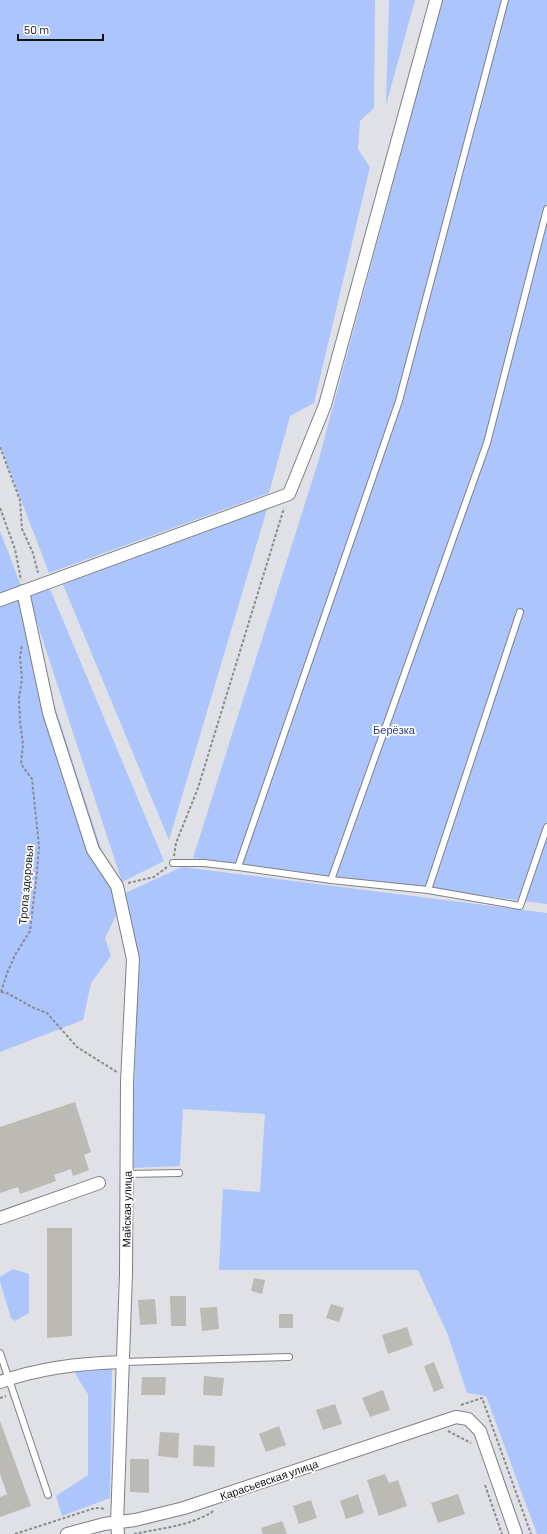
<svg xmlns="http://www.w3.org/2000/svg" width="547" height="1534" font-family="Barlow,sans-serif">
<rect width="100%" height="100%" fill="#dfe1e6"/>
<g fill="#acc5fc">
<path d="M0 0H375L374 108 360 121 358 149 370 167 314 403 290 416 269 493 49 573 0 445Z"/>
<path d="M389 0H415L386 105Z"/>
<path d="M442 0H547V904L193 858 319 459Z"/>
<path d="M267 509 169 840 62 582Z"/>
<path d="M0 531 21 586 0 594Z"/>
<path d="M50 589 164 861 122 882 28 595Z"/>
<path d="M20 599 120 907 105 938 111 956 91 983 83 1020 0 1052V607Z"/>
<path d="M182 867 547 913V1534H537L486 1396 467 1393 448 1335 418 1270H219L223 1189 260 1192 265 1114 183 1109 180 1166 131 1168 139 957 125 893Z"/>
<path d="M13 1269 29 1274V1313L15 1321 11 1318 0 1282V1277Z"/>
<path d="M112 1368 110 1498 62 1516 56 1496 88 1475V1394L80 1382 74 1370Z"/>
</g>
<g fill="#bbbab5">
<path d="M75 1102 91 1152 84 1155 89 1170 73 1176 71 1169 54 1175 56 1181 20 1194 18 1187 0 1193V1127Z"/>
<path d="M47 1228H72V1336L47 1338Z"/>
<path d="M254 1278 265 1280 262 1294 251 1291Z"/>
<path d="M170 1296H186V1326H171Z"/>
<path d="M155 1299 157 1324 140 1325 138 1300Z"/>
<path d="M331 1304 344 1308 339 1322 326 1318Z"/>
<path d="M217 1307 219 1329 202 1331 200 1308Z"/>
<rect x="279" y="1314" width="14" height="14"/>
<path d="M407 1327 413 1345 388 1354 382 1335Z"/>
<path d="M434 1362 444 1388 434 1392 424 1366Z"/>
<path d="M204 1376 224 1378 222 1396 203 1395Z"/>
<path d="M142 1377H166L165 1395H141Z"/>
<path d="M383 1390 390 1410 370 1417 362 1398Z"/>
<path d="M335 1404 342 1424 323 1430 316 1410Z"/>
<path d="M0 1421 31 1506 0 1517V1497L7 1494 0 1474Z"/>
<path d="M279 1426 286 1445 266 1452 259 1434Z"/>
<path d="M160 1432 179 1433 178 1458 158 1456Z"/>
<path d="M194 1445 215 1446 214 1467 193 1466Z"/>
<path d="M130 1459H149V1493L130 1492Z"/>
<path d="M385 1474 389 1483 398 1480 407 1506 379 1516 367 1480Z"/>
<path d="M358 1494 364 1513 346 1519 340 1501Z"/>
<path d="M458 1494 465 1514 438 1523 431 1503Z"/>
<path d="M311 1500 317 1518 299 1524 293 1506Z"/>
<path d="M282 1521 287 1534H263L261 1528Z"/>
</g>
<g fill="none" stroke-linecap="round" stroke-linejoin="round">
<g stroke="#7e8084" stroke-width="8">
<g id="service">
<path d="M173 863H204L238 867 331 880 428 890 520 906 547 827"/>
<path d="M238 867 399 401 505 0"/>
<path d="M331 880 487 443 547 209"/>
<path d="M428 890 520 612"/>
<path d="M127 1174 179 1173"/>
<path d="M0 1353 48 1495"/>
<path d="M123 1362 289 1357"/>
</g>
</g>
<g stroke="#7e8084" stroke-width="14">
<g id="minor">
<path d="M23 591 49 713 93 850 117 886 133 959 127 1082 126 1274 117 1523 118 1534"/>
<path d="M0 600 289 494 325 405 436 0"/>
<path d="M0 1218 99 1183"/>
<path d="M0 1382C39 1368 82 1363 123 1362"/>
<path d="M67 1534 104 1524 135 1520 184 1508 456 1417 468 1419 480 1431 516 1534"/>
</g>
</g>
<g stroke="#898b8e" stroke-width="2" stroke-dasharray="3 2" stroke-linecap="butt">
<path d="M0 447 20 500 22 529 33 553 38 573"/>
<path d="M0 508 15 549 21 580"/>
<path d="M174 856 176 843 198 788 284 508"/>
<path d="M128 883 154 877 167 867"/>
<path d="M1 992 8 971 15 955 30 931 37 872 39 846 32 779 21 764 23 744 20 722 19 698 22 679 20 657 22 644"/>
<path d="M1 992 7 993 34 1008 47 1013 77 1047 117 1072"/>
<path d="M0 1398 6 1396"/>
<path d="M461 1405 482 1398 531 1534"/>
<path d="M448 1431 471 1443"/>
<path d="M485 1485 502 1534"/>
<path d="M15 1534 95 1508 106 1509"/>
<path d="M134 1534C161 1528 192 1526 215 1510"/>
</g>
<use href="#service" stroke="#fff" stroke-width="6"/>
<use href="#minor" stroke="#fff" stroke-width="12"/>
</g>
<g text-anchor="middle" stroke-width="3.5" stroke-linejoin="round" paint-order="stroke">
<g font-size="11" fill="#243e86" stroke="#fff">
<text x="394" y="734">Берёзка</text>
</g>
<g font-size="11" fill="#111214" stroke="#fff">
<text transform="translate(26 885) rotate(-85)" y="4">Тропа здоровья</text>
<text transform="translate(127 1209) rotate(-89)" y="4">Майская улица</text>
<text transform="translate(269 1480) rotate(-19)" y="4">Карасьевская улица</text>
</g>
</g>
<path d="M18 34v6h85v-6" fill="none" stroke="#111214" stroke-width="2"/>
<text x="24" y="34" font-size="12" fill="#111214" stroke="#ffffff" stroke-width="3" paint-order="stroke">50 m</text>
</svg>
